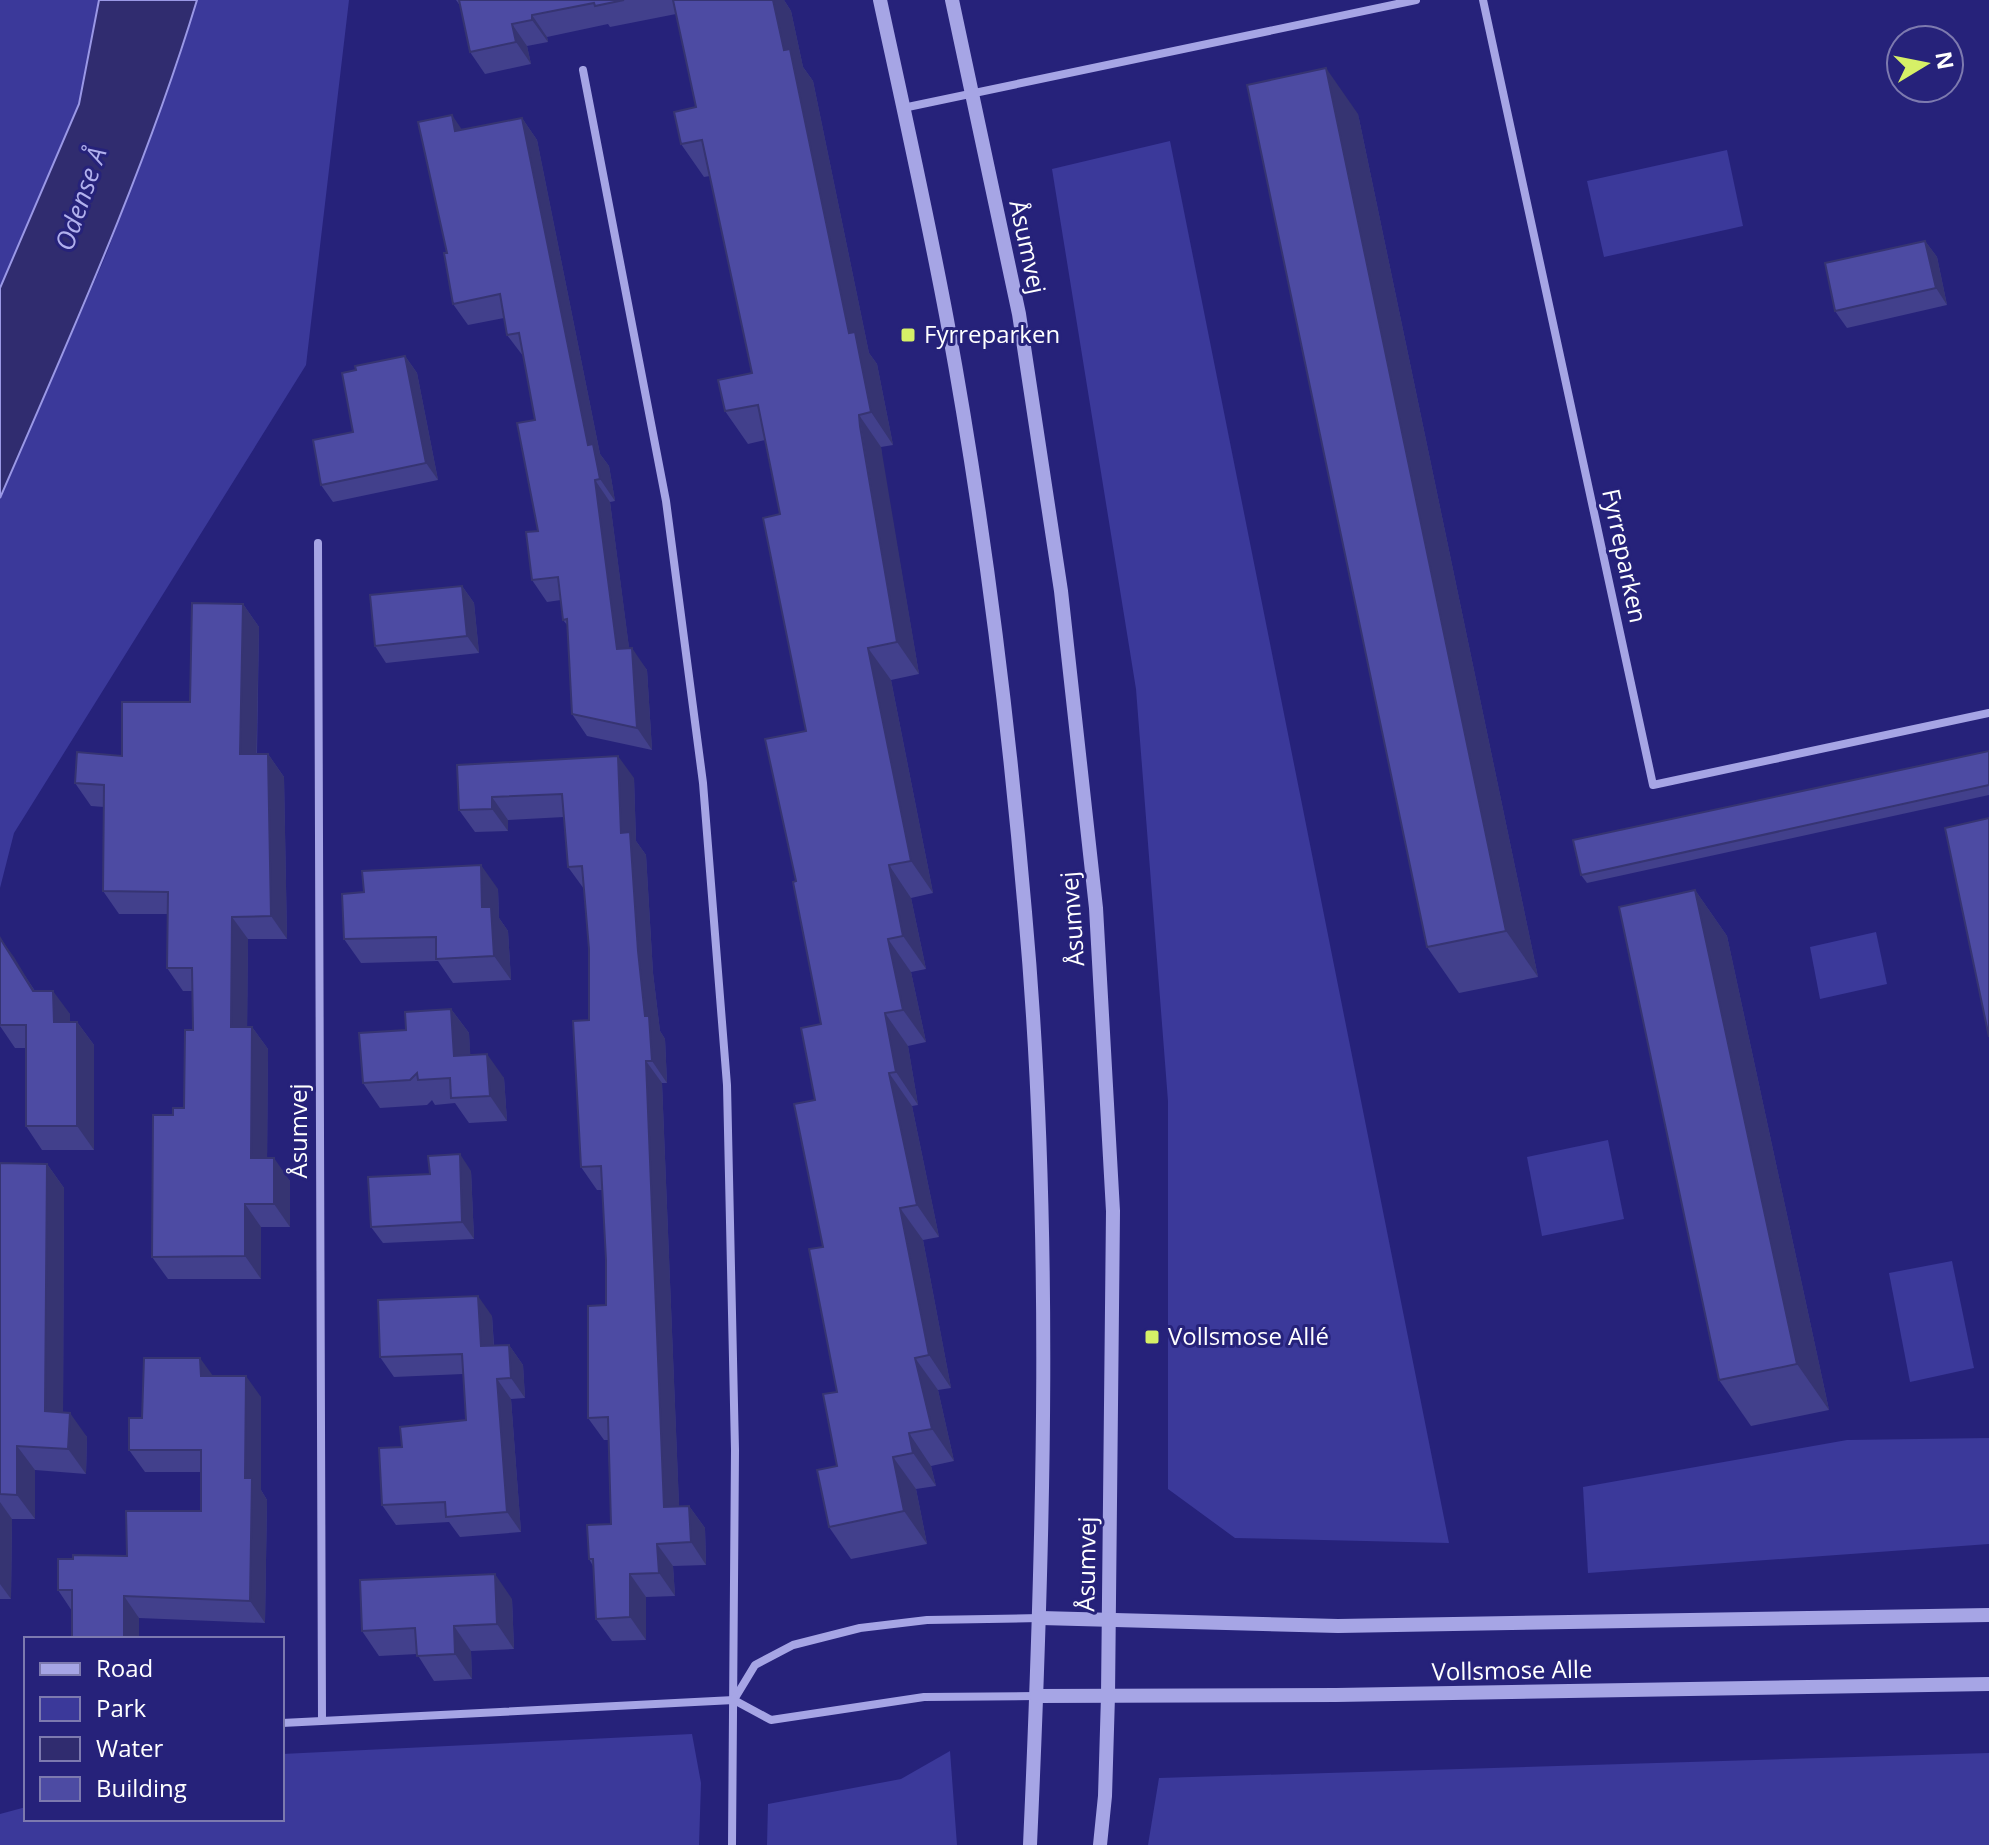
<svg xmlns="http://www.w3.org/2000/svg" width="1989" height="1845" font-family="'Open Sans',sans-serif">
<rect width="100%" height="100%" fill="#26227a"/>
<g fill="#3b399a">
<path d="M0 0H99L79 104 0 288Z"/>
<path d="M197 0H349L306 365 14 833 0 888V498L106 255 179 59Z"/>
<path d="M1170 141 1449 1543 1235 1538 1168 1489V1101L1136 689 1052 169Z"/>
<path d="M1727 150 1743 226 1604 257 1587 181Z"/>
<path d="M1876 932 1887 984 1820 999 1810 947Z"/>
<path d="M1608 1140 1624 1219 1542 1236 1527 1157Z"/>
<path d="M1952 1261 1974 1368 1910 1382 1889 1273Z"/>
<path d="M1989 1438V1544L1588 1573 1583 1487 1847 1440Z"/>
<path d="M692 1734 701 1783 699 1845H0V1814L26 1807V1819H282V1754Z"/>
<path d="M950 1751 957 1845H767L768 1804 901 1779Z"/>
<path d="M1989 1753V1845H1148L1159 1778Z"/>
</g>
<path fill="#302c6f" stroke="#9a98e6" stroke-width="2" d="M99 0H197C145 171 71 334 0 498V288L79 104Z"/>
<g fill="none" stroke-linecap="round" stroke-linejoin="round">
<g stroke="#a6a5e5" stroke-width="8">
<path d="M1483 0 1653 785 1989 713"/>
<path d="M583 70 666 501 703 783 727 1085 735 1450 732 1845"/>
<path d="M903 108 1416 0"/>
<path d="M318 543 322 1719"/>
<path d="M735 1698 755 1665 793 1645 860 1628 927 1620 1040 1618"/>
<path d="M282 1723 734 1700 771 1720 924 1697 1037 1696"/>
</g>
<g stroke="#a6a5e5" stroke-width="14">
<path d="M880 0C903 106 927 213 947 320 983 515 1008 714 1025 912 1053 1222 1044 1535 1030 1845"/>
<path d="M952 0 1019 314 1061 591 1096 908 1113 1211 1108 1696 1105 1796 1100 1845"/>
<path d="M1041 1618 1338 1626 1989 1615"/>
<path d="M1037 1696 1336 1695 1989 1684"/>
</g>
</g>
<g fill="#42408c">
<path d="M456 0H784L791 11 803 67 813 81 869 353 877 364 893 445 881 447 882 458 919 674 891 680 933 893 911 898 926 969 911 972 926 1042 908 1046 918 1105 912 1106 939 1237 923 1240 951 1388 938 1390 954 1461 931 1466 936 1486 916 1489 927 1544 851 1559 829 1527 837 1466V1392L823 1247 815 1100 821 1024 796 881 806 731 780 514 765 440 748 444 725 411 752 373 710 176 704 177 681 144 696 107 676 14 610 27 608 24 547 37 548 42 527 46 531 64 485 74 470 52 461 7Z"/>
<path d="M1358 114 1538 977 1459 993 1427 947Z"/>
<path d="M522 118 537 140 600 454 609 466 615 501 610 502 629 648 647 670 652 750 587 736 572 714 568 626 563 620 561 600 547 602 532 580 538 531 535 420 523 356 507 335 504 318 468 325 453 304 447 253 462 130Z"/>
<path d="M1925 241 1937 257 1947 305 1847 328 1835 311Z"/>
<path d="M405 356 417 373 438 480 333 502 321 485 353 432 356 370Z"/>
<path d="M462 586 474 603 479 653 386 663 375 646Z"/>
<path d="M243 604 259 627 257 754H268L284 777 287 939H248L247 1027H252L268 1049 267 1158 290 1181V1227H261V1279H168L152 1257 173 1115 184 1108 193 1030 192 991H183L167 968V914H119L103 891 104 807 91 806 75 783 122 756 190 702Z"/>
<path d="M1989 751V795L1587 883 1581 875Z"/>
<path d="M457 765 634 778 636 841 646 855 653 973 660 1031 665 1039 667 1083H662L679 1506H689L705 1528 706 1565 673 1566 675 1596 646 1597V1640L612 1641 596 1619 593 1566 589 1559 611 1524 608 1440H604L588 1418 606 1305V1260L602 1190H597L581 1167 589 1020V949L584 889 568 867 564 817 508 820V831L475 832 459 810Z"/>
<path d="M498 889 499 918 508 931 511 980 453 983 438 961 361 963 344 939Z"/>
<path d="M1695 890 1727 936 1829 1410 1751 1426 1719 1380Z"/>
<path d="M0 938 35 991 70 1014V1022H77L94 1045V1150H42L26 1126V1048H15L0 1026Z"/>
<path d="M451 1009 469 1033 470 1055 504 1078 507 1121 469 1123 455 1103 435 1105 432 1100 427 1105 380 1108 363 1083 406 1030Z"/>
<path d="M0 1163 47 1164 64 1188 63 1412 87 1437 86 1474 35 1470V1519H12L11 1599H0Z"/>
<path d="M471 1171 474 1239 383 1243 371 1227 430 1174Z"/>
<path d="M492 1316 494 1345H509L523 1365 525 1398 511 1399 521 1532 460 1537 449 1522 396 1525 382 1505 402 1447 466 1420 463 1374 394 1377 380 1357Z"/>
<path d="M213 1376 261 1397V1490L267 1500 265 1623 139 1618 72 1611 58 1590 73 1559 127 1556 201 1511V1472H145L129 1450Z"/>
<path d="M512 1599 514 1649 471 1651 472 1679 434 1681 417 1654 379 1656 362 1631Z"/>
</g>
<g fill="#363472">
<path d="M773 0H784L791 11 803 67 813 81 869 353 877 364 893 445 871 412 849 333Z"/>
<path d="M532 15 547 37 548 42 532 20Z"/>
<path d="M512 24 527 46 531 64 516 42Z"/>
<path d="M1326 68 1358 114 1538 977 1506 931Z"/>
<path d="M452 115 467 137 455 131Z"/>
<path d="M522 118 537 140 600 454 609 466 615 501 600 479 588 445Z"/>
<path d="M1925 241 1937 257 1947 305 1936 288Z"/>
<path d="M405 356 417 373 438 480 426 463Z"/>
<path d="M859 415 881 447 919 674 897 642Z"/>
<path d="M595 480 610 502 632 670 617 649Z"/>
<path d="M462 586 474 603 479 653 467 636Z"/>
<path d="M243 604 259 627 256 777 240 754Z"/>
<path d="M632 648 647 670 652 750 637 728Z"/>
<path d="M868 648 891 680 933 893 911 861Z"/>
<path d="M268 754 284 777 287 939 271 916Z"/>
<path d="M618 756 634 778 636 841 646 855 653 973 660 1031 665 1039 667 1083 652 1061 645 1016 621 833Z"/>
<path d="M492 797 508 820V831L492 809Z"/>
<path d="M481 865 498 889 499 918 508 931 511 980 494 956 482 907Z"/>
<path d="M889 865 911 898 926 969 903 936Z"/>
<path d="M1695 890 1727 936 1829 1410 1797 1364Z"/>
<path d="M232 917 248 939 247 1049 231 1027Z"/>
<path d="M0 938 14 957 49 1015 33 991Z"/>
<path d="M888 939 911 972 926 1042 903 1010Z"/>
<path d="M53 991 70 1014V1045L54 1022Z"/>
<path d="M451 1009 469 1033 472 1080 454 1056Z"/>
<path d="M885 1013 908 1046 918 1105 896 1072Z"/>
<path d="M77 1022 94 1045V1150L77 1126Z"/>
<path d="M252 1027 268 1049 267 1181 251 1158Z"/>
<path d="M487 1054 504 1078 507 1121 490 1096Z"/>
<path d="M646 1061 662 1083 680 1529 664 1507Z"/>
<path d="M889 1073 912 1106 939 1237 917 1205Z"/>
<path d="M460 1154 471 1171 474 1239 462 1222Z"/>
<path d="M274 1158 290 1181V1227L274 1204Z"/>
<path d="M47 1164 64 1188 63 1436 45 1411Z"/>
<path d="M245 1204 261 1227V1279L245 1256Z"/>
<path d="M900 1208 923 1240 951 1388 929 1355Z"/>
<path d="M478 1296 492 1316 495 1366 481 1346Z"/>
<path d="M509 1345 523 1365 525 1398 511 1378Z"/>
<path d="M200 1358 216 1380 201 1376Z"/>
<path d="M915 1358 938 1390 954 1461 932 1429Z"/>
<path d="M246 1376 261 1397V1490L267 1500 265 1623 250 1601 245 1478Z"/>
<path d="M497 1379 511 1399 521 1532 507 1512Z"/>
<path d="M70 1413 87 1437 86 1474 68 1449Z"/>
<path d="M909 1433 931 1466 936 1486 913 1453Z"/>
<path d="M17 1446 35 1470V1519L17 1495Z"/>
<path d="M893 1457 916 1489 927 1544 904 1511Z"/>
<path d="M0 1502 12 1519 11 1599 0 1584Z"/>
<path d="M689 1506 705 1528 706 1565 691 1542Z"/>
<path d="M657 1544 673 1566 675 1596 659 1573Z"/>
<path d="M495 1574 512 1599 514 1649 497 1624Z"/>
<path d="M630 1574 646 1597V1640L630 1617Z"/>
<path d="M124 1596 139 1618V1639H124Z"/>
<path d="M454 1626 471 1651 472 1679 455 1654Z"/>
</g>
<g fill="#4d4ba3" stroke="#363472" stroke-width="2">
<path d="M459 0H624L595 6 594 3 532 15V20L512 24 516 42 470 52Z"/>
<path d="M673 0H773L784 50 790 49 849 333 855 332 871 412 859 415 860 426 897 642 868 648 911 861 889 865 903 936 888 939 903 1010 885 1013 896 1072 889 1073 917 1205 900 1208 929 1355 915 1358 932 1429 909 1433 913 1453 893 1457 904 1511 829 1527 817 1470 837 1466 823 1394 837 1392 809 1249 823 1247 794 1104 815 1100 801 1028 821 1024 793 882 796 881 765 739 806 731 763 518 780 514 758 405 725 411 718 380 752 373 702 140 681 144 674 112 696 107Z"/>
<path d="M1326 68 1506 931 1427 947 1247 85Z"/>
<path d="M452 115 455 131 522 118 588 445 593 444 600 479 595 480 617 649 632 648 637 728 572 714 567 619 563 620 558 577 532 580 526 532 538 531 517 423 535 420 519 333 507 335 500 294 453 304 444 253H447L418 122Z"/>
<path d="M1925 241 1936 288 1835 311 1825 263Z"/>
<path d="M405 356 426 463 321 485 313 440 353 432 342 373 356 370 355 366Z"/>
<path d="M462 586 467 636 375 646 370 595Z"/>
<path d="M192 603 243 604 240 754H268L271 916 232 917 231 1027H252L251 1158H274V1204H245V1256L152 1257 153 1115H173V1108H184L185 1030H193L192 968H167L168 892 103 891 104 785 75 783 77 752 122 756V702H190Z"/>
<path d="M1989 751V785L1581 875 1573 840Z"/>
<path d="M618 756 621 833 630 832 638 951 645 1016H649L652 1061H646L664 1507 689 1506 691 1542 657 1544 659 1573 630 1574V1617L596 1619 593 1559H589L587 1525 611 1524 608 1417 588 1418V1306L606 1305V1260L601 1166 581 1167 573 1021 589 1020V949L582 866 568 867 562 794 492 797V809L459 810 457 765Z"/>
<path d="M1989 818V1037L1945 828Z"/>
<path d="M481 865 482 907H491L494 956 436 959V937L344 939 342 894 364 892 362 871Z"/>
<path d="M1695 890 1797 1364 1719 1380 1619 907Z"/>
<path d="M0 938 33 991H53L54 1022H77V1126H26V1025H0Z"/>
<path d="M451 1009 454 1056 487 1054 490 1096 451 1098 450 1078 418 1080 417 1073 410 1080 363 1083 359 1033 406 1030 405 1012Z"/>
<path d="M460 1154 462 1222 371 1227 368 1177 430 1174 428 1156Z"/>
<path d="M0 1163 47 1164 45 1411 70 1413 68 1449 17 1446V1495L0 1494Z"/>
<path d="M478 1296 481 1346 509 1345 511 1378 497 1379 507 1512 446 1517 445 1502 382 1505 379 1448 402 1447 400 1427 466 1420 462 1354 380 1357 378 1300Z"/>
<path d="M144 1358H200L201 1376H246L245 1478H252L250 1601 124 1596V1639H72V1590H58V1559H73V1555L127 1556 126 1511H201V1450H129V1418H142Z"/>
<path d="M495 1574 497 1624 454 1626 455 1654 417 1656 415 1628 362 1631 360 1580Z"/>
</g>
<g fill="#d6f067" stroke="#26227a" stroke-width="3">
<rect x="900" y="327" width="16" height="16" rx="4"/>
<rect x="1144" y="1329" width="16" height="16" rx="4"/>
</g>
<g text-anchor="middle" stroke-width="6" stroke-linejoin="round" paint-order="stroke">
<g font-size="24" fill="#fff" stroke="#26227a">
<text transform="translate(1027 247) rotate(78)" y="8">Åsumvej</text>
<text transform="translate(1624 556) rotate(78)" y="8">Fyrreparken</text>
<text transform="translate(1073 919) rotate(-94)" y="8">Åsumvej</text>
<text transform="translate(299 1131) rotate(-90)" y="8">Åsumvej</text>
<text transform="translate(1087 1564) rotate(-89)" y="8">Åsumvej</text>
<text transform="translate(1512 1671) rotate(-1)" y="8">Vollsmose Alle</text>
</g>
<g font-size="24" fill="#fff" stroke="#26227a" text-anchor="start">
<text x="924" y="343">Fyrreparken</text>
<text x="1168" y="1345">Vollsmose Allé</text>
</g>
<g font-size="26" font-style="italic" fill="#b1b0ed" stroke="#26227a">
<text transform="translate(81 199) rotate(-71)" y="9">Odense Å</text>
</g>
</g>
<rect x="24" y="1637" width="260" height="184" fill="#26227a" stroke="#7d7aaf" stroke-width="2"/>
<rect x="40" y="1663" width="40" height="12" fill="#a6a5e5" stroke="#7d7aaf" stroke-width="2"/>
<text x="96" y="1677" font-size="24" fill="#ffffff">Road</text>
<rect x="40" y="1697" width="40" height="24" fill="#3b399a" stroke="#7d7aaf" stroke-width="2"/>
<text x="96" y="1717" font-size="24" fill="#ffffff">Park</text>
<rect x="40" y="1737" width="40" height="24" fill="#302c6f" stroke="#7d7aaf" stroke-width="2"/>
<text x="96" y="1757" font-size="24" fill="#ffffff">Water</text>
<rect x="40" y="1777" width="40" height="24" fill="#4d4ba3" stroke="#7d7aaf" stroke-width="2"/>
<text x="96" y="1797" font-size="24" fill="#ffffff">Building</text>
<g transform="translate(1925 64) rotate(80)"><circle r="38" fill="#26227a" stroke="#7d7aaf" stroke-width="2"/>
<path d="M0-6L14 30L0 20L-14 30Z" fill="#d6f067"/>
<text y="-12" font-size="22" font-weight="bold" text-anchor="middle" fill="#ffffff">N</text>
</g>
</svg>
